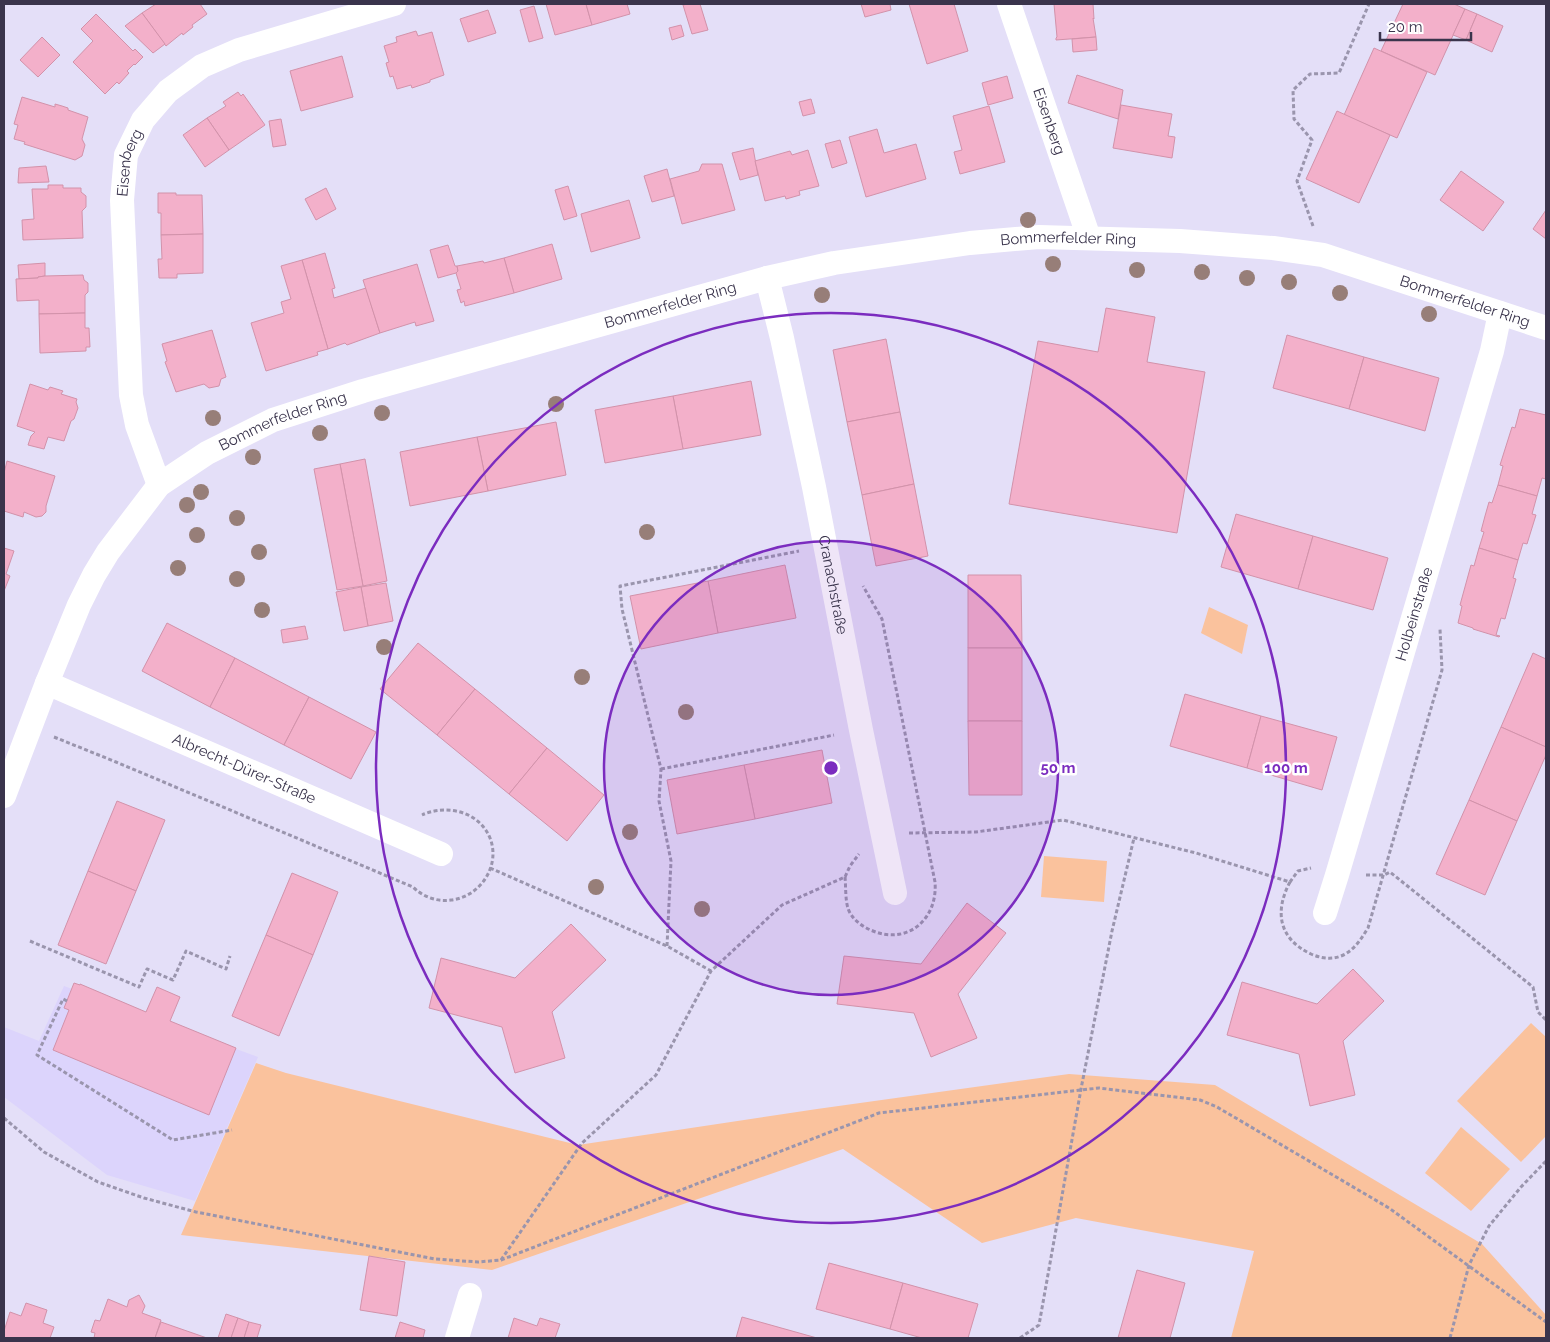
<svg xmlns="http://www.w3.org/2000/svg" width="1550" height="1342" font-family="Raleway,sans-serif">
<rect width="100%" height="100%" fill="#e4dff8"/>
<path fill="#dcd4fc" d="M64 986 258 1057 195 1201 107 1175 4 1097V1027L39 1041Z"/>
<g fill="#fac29d">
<path d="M1209 607 1248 625 1242 654 1201 633Z"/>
<path d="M1044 856 1107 861 1104 902 1041 897Z"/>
<path d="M1531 1023 1546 1037V1136L1521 1162 1457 1101Z"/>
<path d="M256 1063 286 1073 578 1145 817 1109 1069 1074 1215 1085 1482 1244 1546 1315V1338H1231L1254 1251 1076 1218 982 1243 843 1149 492 1270 181 1235Z"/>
<path d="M1461 1127 1510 1169 1471 1211 1425 1173Z"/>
</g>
<g fill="#f3b0ca" stroke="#d292aa">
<path d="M156 4H200L207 14 192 25 193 27 183 35 182 33 166 46 142 13Z"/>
<path d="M546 4H586L592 25 555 35Z"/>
<path d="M586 4H627L630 14 592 25Z"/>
<path d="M688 4H700L708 30 692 34 683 5Z"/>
<path d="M861 4H890L891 10 865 17Z"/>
<path d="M909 4H954L968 51 927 64Z"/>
<path d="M1054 4H1093L1094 19 1093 18 1096 37 1056 40V38L1057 37Z"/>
<path d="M1403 4H1454L1465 9 1435 75 1381 51Z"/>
<path d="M534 6 543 38 529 42 520 10Z"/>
<path d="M1465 9 1477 14 1466 40 1453 35Z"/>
<path d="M488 10 496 33 468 42 460 19Z"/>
<path d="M142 13 165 44 153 53 125 26Z"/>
<path d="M96 14 133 51 135 49 143 57 135 65 134 64 127 71 129 73 119 84 117 82 105 94 73 62 93 41 81 29Z"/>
<path d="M1477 14 1503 26 1492 52 1466 40Z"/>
<path d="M681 25 684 36 672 40 669 28Z"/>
<path d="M416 31 418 36 432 32 444 75 430 80V82L412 88 411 85 397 89 393 76 390 77 386 63 389 62 384 46 397 42 396 37Z"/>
<path d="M42 37 60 55 38 77 20 60Z"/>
<path d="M1096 37 1097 50 1073 52 1072 39Z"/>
<path d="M1374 48 1427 72 1397 138 1344 115Z"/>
<path d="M342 56 353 97 301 111 290 71Z"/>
<path d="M1077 75 1123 90 1118 119 1068 103Z"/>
<path d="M1007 76 1013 98 988 105 982 83Z"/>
<path d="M238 92 241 96 243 94 265 125 229 150 207 118 226 106 223 102Z"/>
<path d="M22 97 55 107V104L62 106 68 108V110L88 117 82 139 85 145 82 156 75 160 24 144 25 142 14 139 18 125 14 124Z"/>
<path d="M811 99 815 113 803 116 799 102Z"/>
<path d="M1121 105 1172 114 1168 136 1175 137 1172 158 1113 148Z"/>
<path d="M989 106 1005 162 960 174 954 152 962 150 953 116Z"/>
<path d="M1337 111 1390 135 1359 203 1306 179Z"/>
<path d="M207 118 229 150 205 167 183 135Z"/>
<path d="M281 119 286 145 273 147 269 121Z"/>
<path d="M877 129 884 153 916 144 926 179 866 197 849 137Z"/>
<path d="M840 140 847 163 832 168 825 144Z"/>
<path d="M753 148 758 175 740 180 732 153Z"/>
<path d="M808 150 819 186 799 191 800 195 786 199 785 196 765 201 755 161 790 151 792 155Z"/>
<path d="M702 164H722L735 210 682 224 670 179 699 171Z"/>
<path d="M46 166 49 182 18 183 19 168Z"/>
<path d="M667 169 674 196 652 202 644 176Z"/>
<path d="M1461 171 1504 202 1483 231 1440 200Z"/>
<path d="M48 185H63V188H81V192L86 196V207L82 211 83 238 23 240 22 220 34 219 32 189H48Z"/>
<path d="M568 186 577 216 564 220 555 190Z"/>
<path d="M326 188 336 209 316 220 305 199Z"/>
<path d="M158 193H176V195H202L203 234 161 235V213H158Z"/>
<path d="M629 200 640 238 591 252 581 214Z"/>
<path d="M1546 210V239L1533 229Z"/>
<path d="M203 234V273L177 274V278H159L158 259H162L161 235Z"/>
<path d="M552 244 562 279 514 293 504 258Z"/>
<path d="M448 245 455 266H457L458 271 456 273 438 278 430 250Z"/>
<path d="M325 253 335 288 332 289 334 298 366 288 380 333 347 345 345 343 328 349 302 260Z"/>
<path d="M504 258 514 293 465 306 464 301 461 303 457 290 461 289 456 273 458 271 457 266 483 261 484 263Z"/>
<path d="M302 260 328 349 317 352 318 355 266 371 251 323 284 313 281 302 291 299 281 266Z"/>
<path d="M45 263V276L38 277V278L19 279 18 265Z"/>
<path d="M417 264 434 321 416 326 415 322 380 333 363 280Z"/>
<path d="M83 275 84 280 88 283V292L85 295V313L39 314V300L17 301 16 279 38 278V277L45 276Z"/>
<path d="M1106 308 1155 317 1147 362 1205 372 1177 533 1009 504 1038 341 1098 352Z"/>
<path d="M85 313V328H89L90 347H86V351L40 353 39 314Z"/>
<path d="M212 330 226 377 221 379 219 386 209 388 204 384 176 392 165 362 167 361 162 344Z"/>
<path d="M1287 335 1364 357 1349 409 1273 388Z"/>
<path d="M886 339 900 412 847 422 833 350Z"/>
<path d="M1364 357 1439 378 1425 431 1349 409Z"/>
<path d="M751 381 761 435 683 449 673 396Z"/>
<path d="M30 384 48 390 50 387 63 391 61 394 77 399 76 402 78 408 74 419 71 421 64 441 48 437 44 449 28 445 31 436 35 432 17 426Z"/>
<path d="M673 396 683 449 605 463 595 410Z"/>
<path d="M1520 409 1546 415V479L1542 478 1537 496 1498 485 1503 466 1500 465 1512 427 1515 428Z"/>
<path d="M900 412 914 484 862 495 847 422Z"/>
<path d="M556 422 566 475 488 491 477 437Z"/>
<path d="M477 437 488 491 410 506 400 452Z"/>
<path d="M365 459 387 581 363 586 340 464Z"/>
<path d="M7 461 55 476 46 506V512L42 516 36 517 24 512 23 517 4 511V473Z"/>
<path d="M340 464 363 586 337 590 314 469Z"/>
<path d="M914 484 928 556 876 566 862 495Z"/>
<path d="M1498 485 1537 496 1532 514 1536 515 1527 544 1523 543 1518 560 1479 548 1484 532 1481 531 1485 516 1489 502 1492 503Z"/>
<path d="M1236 514 1313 536 1298 589 1221 567Z"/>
<path d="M1313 536 1388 558 1373 610 1298 589Z"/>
<path d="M4 548 14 551 6 574 10 576 4 591Z"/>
<path d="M1479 548 1518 560 1513 578 1516 579 1505 619 1501 618 1496 635 1500 636 1499 637 1473 629V628L1458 623 1462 606 1460 605 1471 565 1474 566Z"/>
<path d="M785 565 796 618 718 633 708 581Z"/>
<path d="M968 575H1021L1022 648H968Z"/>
<path d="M708 581 718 633 641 649 630 596Z"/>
<path d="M386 583 393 621 368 626 361 587Z"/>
<path d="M361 587 368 626 344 631 336 592Z"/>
<path d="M167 623 235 658 210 707 142 671Z"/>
<path d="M305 626 308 639 283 643 281 630Z"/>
<path d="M418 643 475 689 437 735 380 689Z"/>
<rect x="968" y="648" width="54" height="73"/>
<path d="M1533 653 1546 659V747L1501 727Z"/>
<path d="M235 658 309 697 284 745 210 707Z"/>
<path d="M475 689 547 748 509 794 437 735Z"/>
<path d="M1185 694 1261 716 1247 768 1170 746Z"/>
<path d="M309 697 376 732 351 779 284 745Z"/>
<path d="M1261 716 1337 737 1322 790 1247 768Z"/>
<path d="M968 721H1022V795H969Z"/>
<path d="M1501 727 1546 747V755L1517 821 1469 800Z"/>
<path d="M547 748 604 795 567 841 509 794Z"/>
<path d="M822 750 832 803 755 819 744 765Z"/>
<path d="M744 765 755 819 677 834 667 780Z"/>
<path d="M1469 800 1517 821 1485 895 1436 874Z"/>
<path d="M117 801 165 820 136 891 88 871Z"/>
<path d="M88 871 136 891 106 964 58 945Z"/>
<path d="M292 873 338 892 313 955 266 935Z"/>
<path d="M967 903 1006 933 958 994 977 1038 931 1057 914 1013 837 1004 844 956 921 964Z"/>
<path d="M571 924 606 960 552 1012 565 1058 515 1073 502 1027 429 1008 441 958 515 978Z"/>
<path d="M266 935 313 955 279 1036 232 1016Z"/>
<path d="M1353 969 1384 1001 1343 1041 1355 1095 1310 1106 1299 1054 1227 1035 1242 982 1317 1004Z"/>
<path d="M74 983 80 985V984L146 1012 157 987 180 997 170 1021 236 1048 209 1115 53 1050 69 1010 64 1008Z"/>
<path d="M369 1256 405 1262 397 1316 360 1310Z"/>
<path d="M829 1263 903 1283 890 1329 816 1309Z"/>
<path d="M1137 1270 1185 1283 1170 1338H1118Z"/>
<path d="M903 1283 978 1304 968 1338H922L890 1329Z"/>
<path d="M139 1295 145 1306 142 1313 161 1320 155 1338H94L95 1333 91 1332 95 1320 100 1321 108 1299 127 1307 129 1300Z"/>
<path d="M26 1303 47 1310 43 1323 54 1327 50 1338H4V1331L10 1312 21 1316Z"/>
<path d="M226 1314 238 1318 231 1338H218Z"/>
<path d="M742 1317 817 1338H736Z"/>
<path d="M238 1318 249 1322 244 1338H231Z"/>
<path d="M514 1318 537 1326 540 1318 560 1324 555 1338H508Z"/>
<path d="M161 1322 207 1338H155Z"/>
<path d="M249 1322 261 1325 257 1338H244Z"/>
<path d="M400 1322 425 1330 423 1338H395Z"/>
</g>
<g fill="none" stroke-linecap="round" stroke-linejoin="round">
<g stroke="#9a95ad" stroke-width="3" stroke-dasharray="4 2.5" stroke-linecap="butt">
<path d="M1313 226 1297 181 1312 140 1294 119 1293 90 1310 74 1339 73 1369 4"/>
<path d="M54 737 116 762 413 887C423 897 437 902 451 900 480 897 501 866 490 838 479 811 446 804 422 815"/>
<path d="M661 769 834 735"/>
<path d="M909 833 976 832 1063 820 1196 853 1290 882 1298 871 1311 868"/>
<path d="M490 868 667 946 711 971"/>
<path d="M1366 875H1384L1390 872 1533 987 1538 1012 1546 1020"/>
<path d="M845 877C846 887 845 902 849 911 854 921 863 927 873 931 908 945 938 919 935 882L882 619 863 586"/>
<path d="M1290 882C1274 912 1279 939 1311 954 1320 958 1331 960 1341 956 1354 951 1361 939 1368 928L1442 670 1440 629"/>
<path d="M30 941 139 987 147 969 173 980 186 951 226 969 230 956"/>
<path d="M667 946 671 861 659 801 661 769 622 609 620 586 799 551"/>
<path d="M67 1001 63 999 37 1055 173 1140 232 1130"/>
<path d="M4 1118 44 1152 98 1182 144 1198 196 1212 435 1259 478 1262 501 1260 879 1113 1099 1088 1200 1100 1217 1107 1389 1208 1546 1322"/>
<path d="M501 1260 582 1143 656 1075 711 971 782 905 845 877 850 866 859 854"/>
<path d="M1020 1338 1039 1325 1081 1089 1112 931 1134 838"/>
<path d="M1450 1338 1469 1265 1489 1226 1521 1187 1546 1161"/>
</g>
<g stroke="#fff" stroke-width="24">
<path id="s1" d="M1009 4 1089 238"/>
<path id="s2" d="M767 278 782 338 814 487 861 730 895 893"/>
<path id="s3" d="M159 485 137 425 131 395 122 200 126 155 143 120 168 91 202 66 239 50 394 4"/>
<path id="s4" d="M47 683 441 854"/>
<path id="s5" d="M4 796 47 683 79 605 94 575 108 552 159 485 207 453 273 420 363 391 767 278 834 263 970 243 1039 237 1180 241 1273 248 1323 255 1546 328"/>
<path id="s6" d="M1325 913 1337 875 1492 351 1500 313"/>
<path d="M457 1338 470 1295"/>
</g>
</g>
<g fill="#977e78">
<circle cx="1028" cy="220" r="8"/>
<circle cx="1053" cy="264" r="8"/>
<circle cx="1137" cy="270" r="8"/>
<circle cx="1202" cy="272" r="8"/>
<circle cx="1247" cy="278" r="8"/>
<circle cx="1289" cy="282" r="8"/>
<circle cx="1340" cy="293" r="8"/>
<circle cx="822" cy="295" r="8"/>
<circle cx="1429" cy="314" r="8"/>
<circle cx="556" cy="404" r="8"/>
<circle cx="382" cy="413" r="8"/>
<circle cx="213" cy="418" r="8"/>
<circle cx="320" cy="433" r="8"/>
<circle cx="253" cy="457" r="8"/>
<circle cx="201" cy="492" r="8"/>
<circle cx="187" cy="505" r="8"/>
<circle cx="237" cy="518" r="8"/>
<circle cx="647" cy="532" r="8"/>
<circle cx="197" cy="535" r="8"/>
<circle cx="259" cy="552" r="8"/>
<circle cx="178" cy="568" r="8"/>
<circle cx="237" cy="579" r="8"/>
<circle cx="262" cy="610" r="8"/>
<circle cx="384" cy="647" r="8"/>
<circle cx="582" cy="677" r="8"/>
<circle cx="686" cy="712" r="8"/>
<circle cx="630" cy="832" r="8"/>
<circle cx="596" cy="887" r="8"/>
<circle cx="702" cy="909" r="8"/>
</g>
<circle cx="831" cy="768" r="227" fill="#7b2cbf" fill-opacity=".12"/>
<g fill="none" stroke="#7b2cbf" stroke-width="2.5">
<circle cx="831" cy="768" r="227"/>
<circle cx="831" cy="768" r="455"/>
</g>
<g text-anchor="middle" stroke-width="5" stroke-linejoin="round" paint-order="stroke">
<g font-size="15" fill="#3a344c" stroke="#fff">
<text dy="5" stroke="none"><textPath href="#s1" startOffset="124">Eisenberg</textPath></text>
<text dy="5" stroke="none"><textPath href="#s3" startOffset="328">Eisenberg</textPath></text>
<text dy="5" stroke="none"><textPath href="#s5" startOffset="1300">Bommerfelder Ring</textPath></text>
<text dy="5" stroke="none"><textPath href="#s5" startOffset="1705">Bommerfelder Ring</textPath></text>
<text dy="5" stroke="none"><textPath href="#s5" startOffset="895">Bommerfelder Ring</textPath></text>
<text dy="5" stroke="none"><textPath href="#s5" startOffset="490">Bommerfelder Ring</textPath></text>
<text dy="5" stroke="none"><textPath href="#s2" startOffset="314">Cranachstraße</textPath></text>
<text dy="5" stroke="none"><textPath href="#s6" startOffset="312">Holbeinstraße</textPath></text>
<text dy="5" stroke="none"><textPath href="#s4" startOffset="215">Albrecht-Dürer-Straße</textPath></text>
</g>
</g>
<circle cx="831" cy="768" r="8" fill="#7b2cbf" stroke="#fff" stroke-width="2.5"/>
<g font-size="15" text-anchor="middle" font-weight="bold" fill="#7b2cbf" stroke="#fff" stroke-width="5" stroke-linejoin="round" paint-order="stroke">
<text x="1058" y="773">50 m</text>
<text x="1286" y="773">100 m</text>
</g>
<rect width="1550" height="1342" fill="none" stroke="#3a344c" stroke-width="10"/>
<path d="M1380 32v8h91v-8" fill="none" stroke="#3a344c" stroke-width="2.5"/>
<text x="1388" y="32" font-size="15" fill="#3a344c" stroke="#ffffff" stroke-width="4" paint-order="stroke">20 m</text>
</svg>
